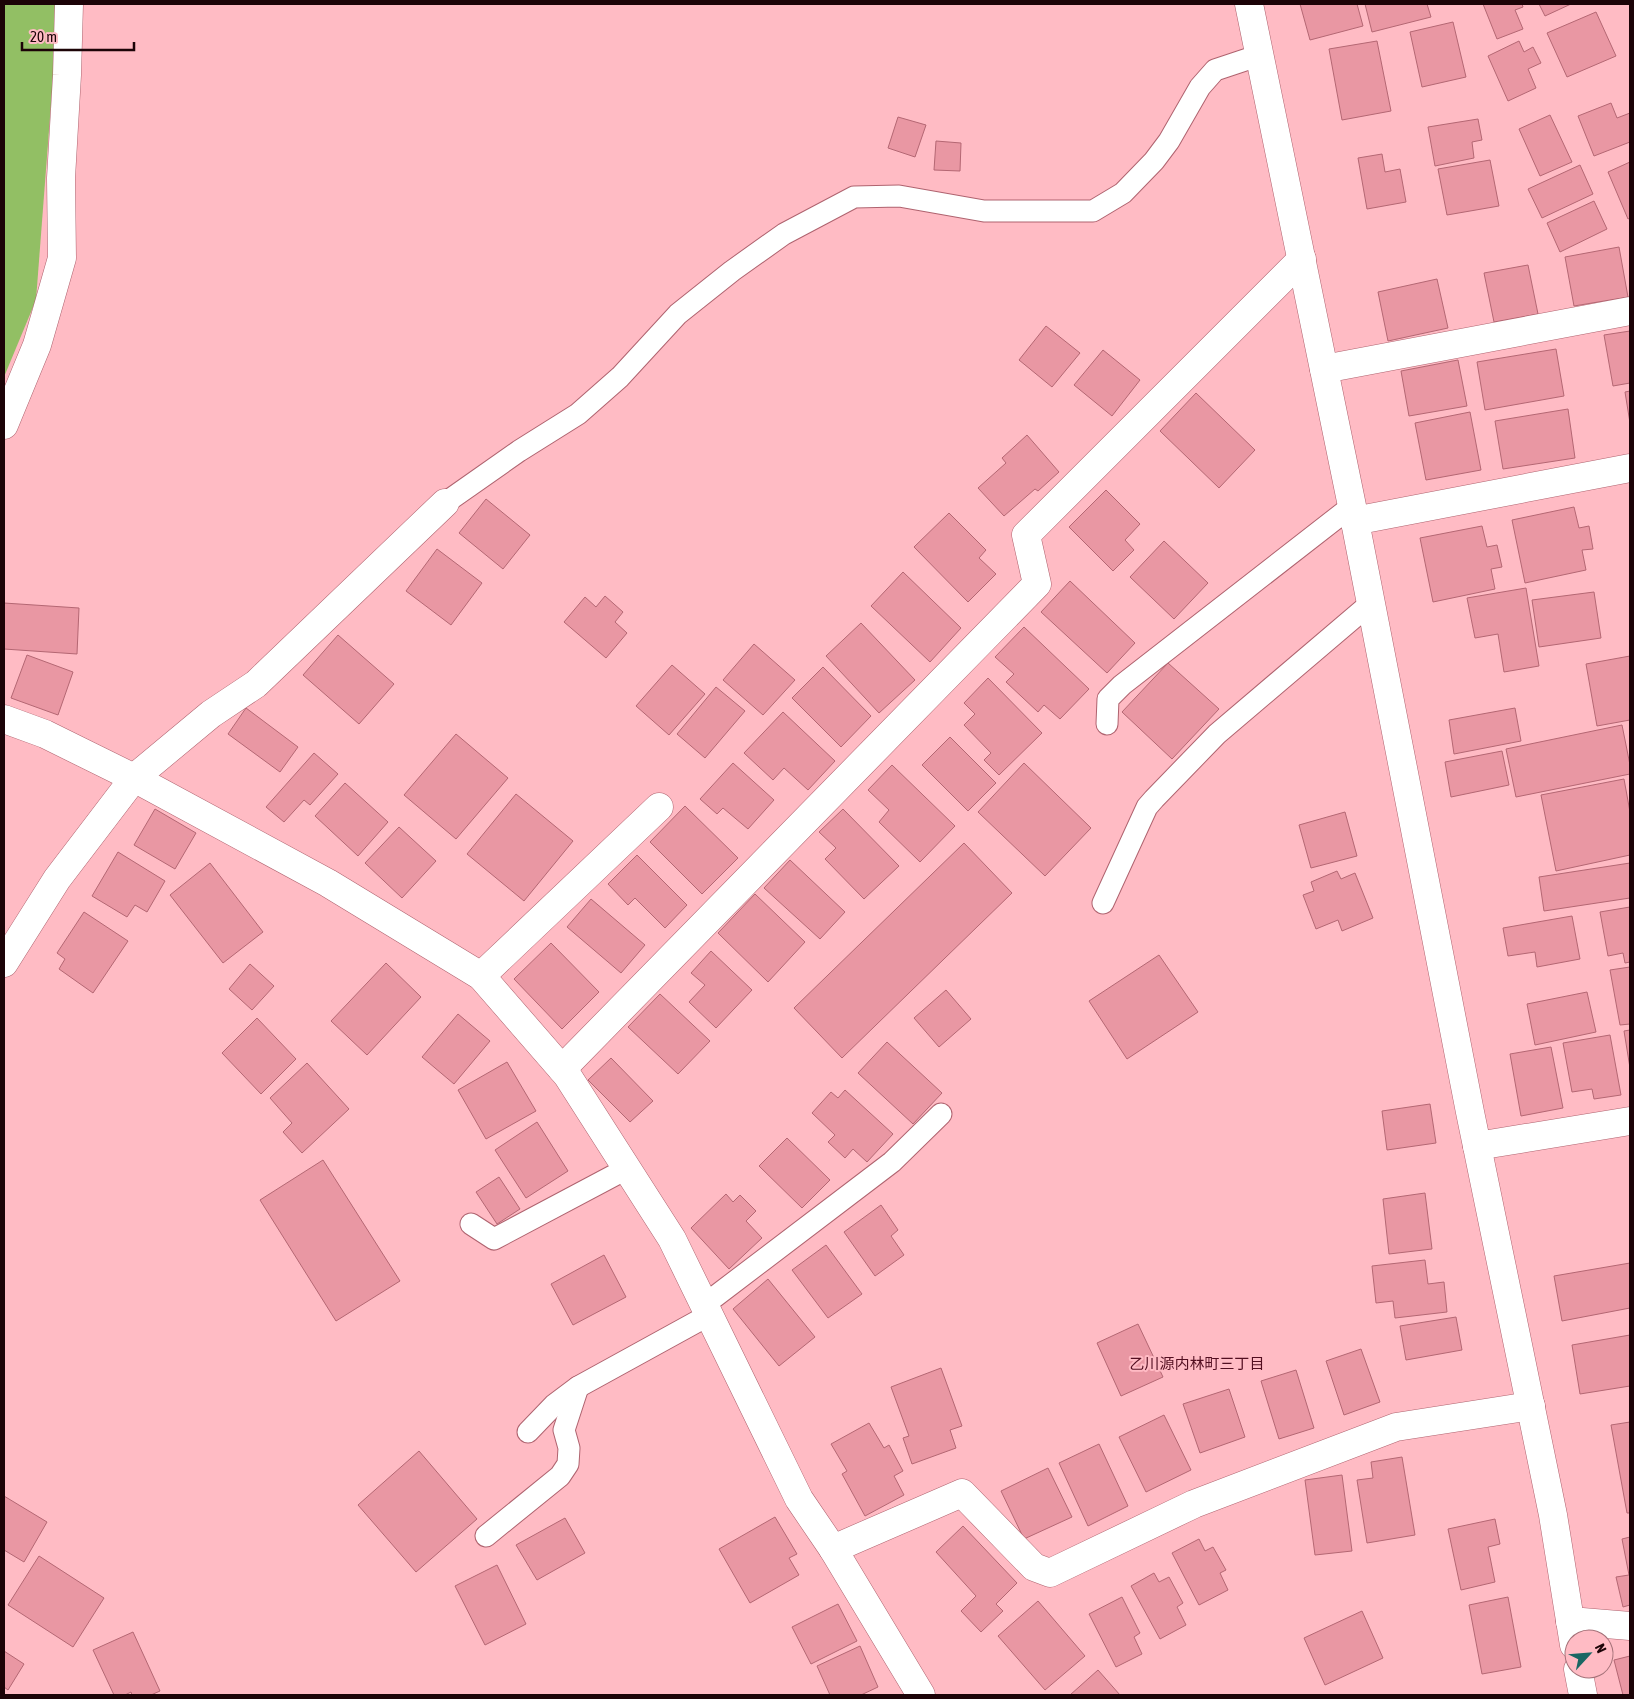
<svg xmlns="http://www.w3.org/2000/svg" width="1634" height="1699" font-family="'Asap Condensed','Noto Sans JP',sans-serif">
<rect width="100%" height="100%" fill="#ffbbc4"/>
<path fill="#92bf64" d="M4 4H55L57 26 36 300 4 377Z"/>
<g fill="#e997a3" stroke="#b46773">
<path d="M1300 4H1357L1363 26 1310 40Z"/>
<path d="M1365 4H1427L1431 17 1372 32Z"/>
<path d="M1483 4H1522L1523 7 1515 10 1523 29 1497 39Z"/>
<path d="M1539 4H1571L1545 16Z"/>
<path d="M1596 12 1616 56 1567 77 1547 33Z"/>
<path d="M1453 22 1466 77 1422 87 1410 32Z"/>
<path d="M1377 41 1391 111 1342 120 1329 49Z"/>
<path d="M1519 41 1524 52 1533 47 1541 63 1528 69 1536 88 1508 101 1488 56Z"/>
<path d="M1611 103 1617 118 1630 113V142L1594 156 1578 116Z"/>
<path d="M1550 115 1572 162 1540 176 1519 129Z"/>
<path d="M898 117 926 125 915 157 888 148Z"/>
<path d="M1478 119 1482 140 1472 142 1474 158 1435 166 1428 127Z"/>
<path d="M936 141 961 143 960 171 934 170Z"/>
<path d="M1382 154 1385 172 1400 169 1406 202 1367 209 1358 158Z"/>
<path d="M1490 160 1499 206 1447 215 1438 169Z"/>
<path d="M1630 162V218L1628 219 1608 172Z"/>
<path d="M1580 165 1593 194 1542 218 1528 189Z"/>
<path d="M1594 201 1607 229 1560 252 1547 223Z"/>
<path d="M1619 247 1628 297 1574 306 1565 257Z"/>
<path d="M1528 265 1538 314 1494 322 1484 273Z"/>
<path d="M1437 279 1448 328 1388 341 1378 292Z"/>
<path d="M1046 326 1080 353 1052 387 1019 360Z"/>
<path d="M1630 331V383L1613 386 1604 335Z"/>
<path d="M1556 349 1564 396 1485 410 1477 362Z"/>
<path d="M1103 350 1140 380 1112 416 1074 385Z"/>
<path d="M1458 360 1467 406 1409 416 1401 371Z"/>
<path d="M1630 391V423L1625 392Z"/>
<path d="M1196 393 1255 450 1219 488 1160 431Z"/>
<path d="M1568 409 1575 458 1503 469 1495 421Z"/>
<path d="M1470 412 1481 470 1426 480 1415 423Z"/>
<path d="M1027 435 1059 472 1038 491 1035 489 1004 516 978 488 1006 463 1002 458Z"/>
<path d="M1106 490 1140 524 1125 540 1134 550 1113 571 1069 527Z"/>
<path d="M486 499 530 535 503 569 459 533Z"/>
<path d="M1574 507 1579 528 1589 526 1593 549 1582 550 1586 570 1525 583 1512 520Z"/>
<path d="M949 513 986 550 979 558 996 574 968 602 914 547Z"/>
<path d="M1482 526 1487 547 1497 545 1502 567 1491 569 1495 589 1433 602 1420 538Z"/>
<path d="M1164 541 1208 583 1174 619 1130 577Z"/>
<path d="M437 549 482 583 451 625 406 591Z"/>
<path d="M903 572 961 628 930 662 871 606Z"/>
<path d="M1070 581 1135 643 1107 673 1041 612Z"/>
<path d="M1526 588 1539 666 1504 672 1498 634 1475 638 1467 598Z"/>
<path d="M1594 592 1601 638 1539 647 1532 600Z"/>
<path d="M605 596 623 612 615 622 627 633 606 658 564 622 585 597 596 607Z"/>
<path d="M4 603 79 608 77 654 4 649Z"/>
<path d="M861 623 915 680 879 713 826 656Z"/>
<path d="M1024 627 1089 689 1060 719 1044 705 1038 712 1006 682 1014 674 995 657Z"/>
<path d="M338 635 394 684 359 724 303 675Z"/>
<path d="M754 644 795 680 763 715 723 680Z"/>
<path d="M27 655 73 672 58 715 11 698Z"/>
<path d="M1630 656V720L1597 726 1586 664Z"/>
<path d="M1168 663 1219 709 1172 759 1122 712Z"/>
<path d="M672 665 705 694 669 735 636 706Z"/>
<path d="M823 667 871 716 841 747 792 698Z"/>
<path d="M988 678 1042 733 999 775 984 760 991 753 964 725 975 714 964 703Z"/>
<path d="M716 687 745 711 705 758 677 734Z"/>
<path d="M246 708 298 747 280 772 228 734Z"/>
<path d="M1515 708 1521 741 1454 754 1449 720Z"/>
<path d="M783 712 835 761 808 790 784 768 773 780 744 753Z"/>
<path d="M1622 725 1630 765V774L1516 797 1506 749Z"/>
<path d="M456 734 508 778 456 839 404 795Z"/>
<path d="M950 737 996 783 968 811 922 765Z"/>
<path d="M1502 751 1509 785 1451 797 1445 762Z"/>
<path d="M314 753 338 774 310 805 304 800 284 822 266 807Z"/>
<path d="M733 763 774 800 748 829 723 808 717 814 700 799Z"/>
<path d="M1024 763 1091 828 1045 876 978 812Z"/>
<path d="M892 765 955 826 920 862 879 822 889 810 868 790Z"/>
<path d="M1624 779 1630 812V855L1556 871 1541 795Z"/>
<path d="M345 783 388 822 358 856 315 816Z"/>
<path d="M516 794 573 841 524 901 467 854Z"/>
<path d="M685 806 738 858 702 894 650 842Z"/>
<path d="M155 809 196 833 175 869 134 845Z"/>
<path d="M843 809 899 866 864 899 825 859 836 848 819 832Z"/>
<path d="M1345 812 1357 856 1311 868 1299 825Z"/>
<path d="M399 827 436 861 402 898 365 863Z"/>
<path d="M964 843 1012 893 842 1058 794 1008Z"/>
<path d="M118 852 165 881 147 912 135 905 127 917 92 896Z"/>
<path d="M637 855 687 905 665 928 635 898 628 905 608 884Z"/>
<path d="M790 860 845 912 820 939 764 888Z"/>
<path d="M210 863 263 932 223 963 170 895Z"/>
<path d="M1630 863V898L1544 911 1539 877Z"/>
<path d="M1337 871 1341 879 1355 873 1373 918 1342 931 1338 920 1316 929 1303 895 1314 891 1311 882Z"/>
<path d="M755 894 805 942 768 982 718 933Z"/>
<path d="M591 899 645 945 621 973 567 927Z"/>
<path d="M1630 907V962L1625 963 1623 953 1608 956 1600 912Z"/>
<path d="M84 912 128 941 93 993 59 969 65 959 57 953Z"/>
<path d="M1572 916 1580 959 1537 967 1535 952 1508 956 1503 928Z"/>
<path d="M551 943 599 992 562 1029 514 979Z"/>
<path d="M711 951 752 990 716 1028 689 1002 705 985 691 973Z"/>
<path d="M1159 955 1198 1012 1127 1059 1089 1001Z"/>
<path d="M386 963 421 997 367 1055 331 1021Z"/>
<path d="M250 964 274 986 252 1010 229 989Z"/>
<path d="M1630 967V1024L1620 1025 1610 970Z"/>
<path d="M946 990 971 1019 939 1047 914 1018Z"/>
<path d="M1587 992 1596 1032 1535 1045 1527 1004Z"/>
<path d="M660 994 710 1041 678 1074 628 1027Z"/>
<path d="M458 1014 490 1041 454 1084 422 1057Z"/>
<path d="M257 1018 296 1059 261 1094 222 1053Z"/>
<path d="M1630 1030V1068L1624 1031Z"/>
<path d="M1610 1035 1621 1095 1594 1099 1592 1089 1572 1092 1563 1043Z"/>
<path d="M887 1042 942 1093 913 1124 858 1073Z"/>
<path d="M1551 1047 1563 1108 1521 1116 1510 1054Z"/>
<path d="M611 1058 653 1101 630 1122 588 1080Z"/>
<path d="M507 1062 536 1111 486 1139 458 1090Z"/>
<path d="M307 1063 349 1109 302 1153 283 1132 292 1123 270 1098Z"/>
<path d="M845 1090 893 1134 867 1162 853 1149 845 1158 828 1142 835 1135 812 1113 831 1092 838 1098Z"/>
<path d="M1430 1104 1436 1143 1387 1150 1382 1111Z"/>
<path d="M537 1122 568 1171 526 1198 495 1150Z"/>
<path d="M787 1138 830 1180 802 1208 759 1166Z"/>
<path d="M323 1160 400 1281 336 1321 260 1200Z"/>
<path d="M499 1177 520 1209 497 1224 476 1192Z"/>
<path d="M1425 1193 1432 1249 1389 1254 1383 1199Z"/>
<path d="M726 1194 733 1202 740 1195 756 1211 746 1221 762 1238 729 1269 691 1228Z"/>
<path d="M881 1205 898 1230 891 1236 904 1255 875 1276 844 1232Z"/>
<path d="M826 1245 862 1294 828 1318 792 1270Z"/>
<path d="M604 1255 626 1297 573 1325 551 1284Z"/>
<path d="M1425 1260 1428 1284 1444 1282 1447 1312 1395 1318 1393 1301 1376 1303 1372 1266Z"/>
<path d="M1630 1263V1308L1562 1321 1554 1276Z"/>
<path d="M768 1279 815 1337 779 1366 733 1309Z"/>
<path d="M1456 1317 1462 1350 1406 1360 1400 1326Z"/>
<path d="M1138 1324 1163 1377 1121 1396 1097 1343Z"/>
<path d="M1630 1335V1386L1580 1394 1572 1345Z"/>
<path d="M1361 1349 1380 1402 1344 1415 1326 1361Z"/>
<path d="M941 1368 962 1426 950 1430 956 1448 912 1464 903 1438 909 1436 891 1387Z"/>
<path d="M1296 1370 1314 1428 1279 1439 1261 1381Z"/>
<path d="M1229 1389 1245 1437 1200 1453 1183 1404Z"/>
<path d="M1164 1415 1191 1470 1146 1492 1119 1437Z"/>
<path d="M1630 1422V1513H1627L1611 1425Z"/>
<path d="M869 1423 884 1448 889 1445 903 1471 894 1476 904 1495 865 1516 842 1474 847 1471 831 1444Z"/>
<path d="M1099 1444 1128 1506 1088 1526 1059 1463Z"/>
<path d="M419 1451 477 1519 416 1572 358 1505Z"/>
<path d="M1402 1457 1415 1535 1367 1543 1357 1480 1373 1478 1371 1462Z"/>
<path d="M1048 1468 1072 1517 1024 1539 1001 1491Z"/>
<path d="M1342 1475 1352 1551 1315 1555 1305 1480Z"/>
<path d="M4 1496 47 1522 24 1562 4 1550Z"/>
<path d="M775 1517 797 1554 789 1558 799 1575 750 1603 719 1549Z"/>
<path d="M565 1518 585 1553 537 1580 516 1545Z"/>
<path d="M1495 1519 1500 1544 1488 1547 1495 1582 1461 1590 1448 1529Z"/>
<path d="M963 1526 1017 1583 996 1604 1003 1611 981 1632 961 1611 976 1596 936 1552Z"/>
<path d="M1630 1537V1605L1623 1607 1616 1577 1629 1575 1622 1539Z"/>
<path d="M1199 1539 1205 1551 1213 1547 1226 1570 1220 1573 1228 1590 1199 1605 1172 1553Z"/>
<path d="M39 1556 104 1598 73 1647 8 1605Z"/>
<path d="M497 1565 526 1624 485 1645 455 1586Z"/>
<path d="M1154 1573 1159 1582 1169 1577 1183 1603 1177 1607 1186 1625 1160 1639 1131 1586Z"/>
<path d="M1122 1597 1140 1633 1134 1637 1142 1654 1116 1667 1089 1614Z"/>
<path d="M1508 1597 1521 1667 1482 1674 1469 1605Z"/>
<path d="M1038 1601 1085 1656 1045 1690 998 1636Z"/>
<path d="M838 1604 857 1641 811 1664 792 1627Z"/>
<path d="M1362 1611 1383 1658 1325 1685 1304 1638Z"/>
<path d="M133 1632 160 1691 151 1695H132L131 1692 125 1695H114L93 1650Z"/>
<path d="M860 1646 878 1687 861 1695H830L817 1666Z"/>
<path d="M4 1651 24 1664 8 1690 4 1687Z"/>
<path d="M1630 1656V1695H1623L1614 1660Z"/>
<path d="M1098 1670 1120 1695H1070Z"/>
</g>
<g fill="none" stroke-linecap="round" stroke-linejoin="round">
<g stroke="#af636f" stroke-width="23">
<g id="service">
<path d="M445 503 519 451 578 414 620 377 678 314 732 271 784 234 854 197 899 196 984 211H1093L1123 193 1154 161 1169 141 1200 87 1215 70 1260 55"/>
<path d="M1107 724 1108 699 1122 685 1352 506"/>
<path d="M1103 903 1147 807 1154 799 1217 734 1371 603"/>
<path d="M471 1224 494 1239 626 1169"/>
<path d="M704 1305 892 1162 941 1114"/>
<path d="M528 1432 554 1405 578 1387 709 1315"/>
<path d="M486 1536 560 1476 568 1464 569 1448 564 1430 578 1387"/>
</g>
</g>
<g stroke="#af636f" stroke-width="29">
<g id="minor">
<path d="M1249 4 1352 506 1470 1112 1553 1515 1574 1645"/>
<path d="M1324 369 1630 311"/>
<path d="M4 425 37 345 62 258 61 178 67 75 69 4"/>
<path d="M1354 521 1630 468"/>
<path d="M4 719 45 734 134 778 328 883 481 976 567 1075 672 1239 799 1499 833 1549 921 1695"/>
<path d="M4 963 57 879 134 778 211 714 256 684 445 503"/>
<path d="M481 976 659 807"/>
<path d="M562 1069 1037 584 1026 535 1302 259"/>
<path d="M1477 1146 1630 1121"/>
<path d="M833 1549 962 1493 1034 1567 1050 1573 1194 1504 1396 1427 1531 1406"/>
<path d="M1570 1621 1630 1626"/>
<path d="M1578 1669 1583 1695"/>
</g>
</g>
<use href="#service" stroke="#fff" stroke-width="21"/>
<use href="#minor" stroke="#fff" stroke-width="28"/>
</g>
<g text-anchor="middle" stroke-width="4" stroke-linejoin="round" paint-order="stroke">
<g font-size="15" fill="#520e20" stroke="#ffbbc4">
<text x="1197" y="1369">乙川源内林町三丁目</text>
</g>
</g>
<rect width="1634" height="1699" fill="none" stroke="#1c0307" stroke-width="10"/>
<g transform="translate(1589 1654) rotate(64)"><circle r="24" fill="#ffbbc4" stroke="#a47178"/>
<path d="M0-4L9 19L0 12L-9 19Z" fill="#1a6764"/>
<text y="-8" font-size="14" font-weight="bold" text-anchor="middle" fill="#1c0307">N</text>
</g>
<path d="M22 42v8h112v-8" fill="none" stroke="#1c0307" stroke-width="2.5"/>
<text x="30" y="42" font-size="15" fill="#1c0307" stroke="#ffbbc4" stroke-width="4" paint-order="stroke">20 m</text>
</svg>
